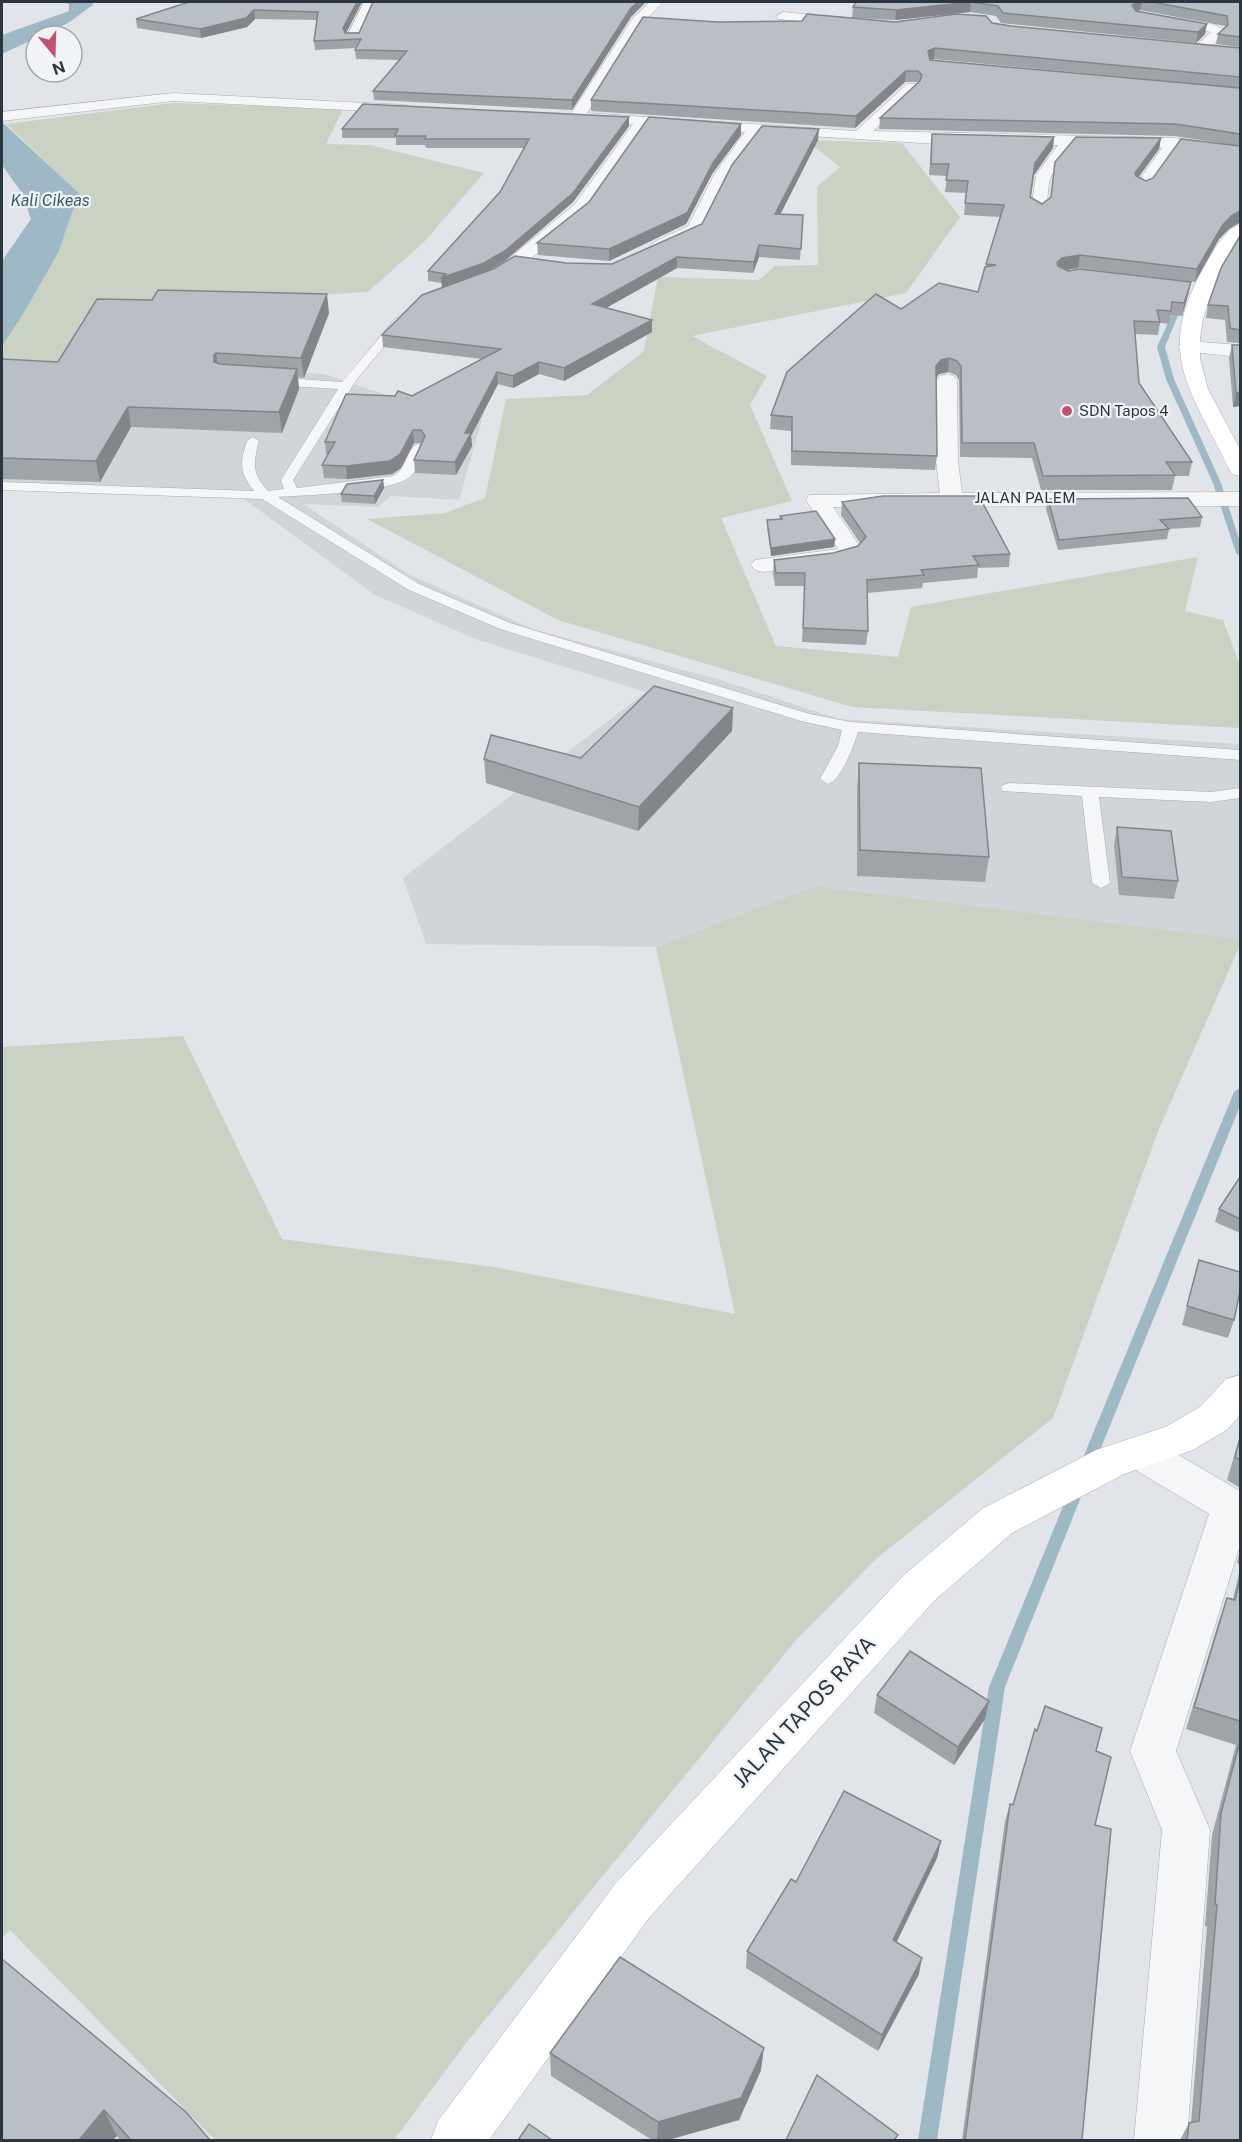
<svg xmlns="http://www.w3.org/2000/svg" width="1242" height="2142" font-family="'Public Sans',sans-serif">
<rect width="100%" height="100%" fill="#e1e5e9"/>
<path fill="#d0d5da" d="M256 370 324 374 410 403 485 409 459 500 391 496 378 507 303 504 410 575 536 630 721 680 839 719 1240 744V939L815 886 656 947 426 944 403 878 646 692 478 640 375 595 240 496 2 490V377Z"/>
<g fill="#c9d2c3">
<path d="M173 103 343 109 326 144 370 145 484 173 424 242 368 292 109 307 81 320 74 359 2 377V346L22 316 58 253 79 193 6 124Z"/>
<path d="M806 140 902 143 960 217 906 293 692 336 767 376 750 405 792 501 721 518 776 646 898 657 911 607 1198 557 1185 611 1223 620 1240 666V728L852 707 558 620 367 519 445 513 485 498 506 399 587 395 644 351 658 277 759 280 775 266 818 265 817 187 840 167Z"/>
<path d="M815 886 1240 939V945L1159 1129 1053 1418 877 1558 796 1640 466 2043 394 2140H215L10 1930 2 1938V1047L183 1036 282 1239 494 1267 735 1314 656 947Z"/>
</g>
<g fill="#9fb8c6">
<path d="M62 2H89L94 4 68 23 2 54V35L69 11V4Z"/>
<path d="M2 122 79 193 58 253 22 316 2 346V261L31 219 22 193 2 165Z"/>
</g>
<g fill="none" stroke-linecap="round" stroke-linejoin="round">
<g fill="#9fb8c6" fill-rule="evenodd">
<path d="M1181 299 1184 301 1165 347 1174 379 1221 483 1240 542V556L1236 553 1213 483 1166 379 1157 347 1178 301Z"/>
<path d="M1240 1088V1106L1094 1465 1092 1469 1087 1471 1082 1469 1080 1465 1234 1092Z"/>
<path d="M1078 1481 1083 1483 1085 1487 1005 1687 937 2140H918L989 1687 1071 1487 1073 1483Z"/>
</g>
<g stroke="#a7adb3" stroke-width="1">
<g id="service">
<path d="M396 318 406 320 357 379 293 480 297 488 393 476C408 468 406 448 418 444L424 448C421 457 418 470 410 477 390 493 306 495 278 497L419 584 510 623 810 714 851 722 1240 750V760L858 732C854 745 841 781 828 784L820 779 838 746 842 730 801 721 500 629 409 590 262 499 2 490V482L254 491C239 473 240 462 247 441L253 437 259 441C253 463 252 474 268 491L284 489 281 480 338 389 271 385 265 381 271 377 342 382Z"/>
<path d="M1009 783 1211 792 1240 788V798L1211 802 1099 797 1110 883 1101 888 1092 883 1082 796 1003 791 1001 788 1003 785Z"/>
</g>
</g>
<g stroke="#a7adb3" stroke-width="1">
<g id="minor">
<path d="M364 2H376L358 41H348L346 38Z"/>
<path d="M650 2H663L643 23 587 113 856 131 907 84H917L919 87 917 90 873 131 1174 138 1240 146V156L1177 149 1149 189 1143 191 1135 186 1162 148 1073 145C1069 157 1061 160 1055 169 1047 180 1048 196 1047 209L1039 214 1031 209 1036 175 1058 145 937 144 761 133 730 175 701 233 660 251 651 246 654 242 688 226 714 175 745 132 648 125 587 212 523 265H511L508 261 511 257 575 204 633 124 577 122 569 117 633 18Z"/>
<path d="M783 12 849 18 856 22 849 26 778 19 776 16Z"/>
<path d="M1161 16 1210 23 1227 31 1205 52 1200 53 1193 49 1211 32 1156 23 1154 20Z"/>
<path d="M173 93 406 105 413 109 406 113 173 101 2 121V112Z"/>
<path d="M1188 341 1240 345V357L1181 351 1178 347 1181 343Z"/>
<path d="M947 374 954 376 957 380 958 461 962 493 1240 492V506L833 507 863 551C851 568 785 569 763 572L755 570 751 565 755 560 838 549 806 500 809 495 940 493 936 461 937 380 940 376Z"/>
<path d="M1141 1437 1155 1441 1240 1491V1545L1176 1751 1210 1830 1187 2140H1134L1162 1830 1130 1751 1209 1514 1127 1465 1121 1453 1127 1441Z"/>
</g>
</g>
<g stroke="#a7adb3" stroke-width="1">
<g id="secondary">
<path d="M1240 225V241L1216 280 1203 319 1200 339V359L1208 389 1240 449V476L1232 474 1229 469C1190 387 1153 354 1207 262 1214 250 1226 228 1240 225Z"/>
<path d="M1240 1375V1415L1228 1429 1193 1450 1124 1474 1012 1533 934 1601 649 1918 489 2140H431L438 2121 615 1884 904 1575 982 1509 1096 1450 1165 1427 1200 1407 1226 1379Z"/>
</g>
</g>
<use href="#service" fill="#f4f6f7" fill-rule="evenodd"/>
<use href="#minor" fill="#f4f6f7" fill-rule="evenodd"/>
<use href="#secondary" fill="#fff" fill-rule="evenodd"/>
</g>
<g fill="#9fa4a9" fill-rule="evenodd">
<path d="M362 2 346 33 631 17 572 110 374 100 373 91 399 60 356 59 355 50 356 48 315 50 314 41 317 20 255 19 247 27 201 38 137 28 136 19Z"/>
<path d="M856 2H1240V47L1216 44 1218 34 1226 28 1225 26 1140 10 1138 11 1205 34 1196 43 1001 23 996 16 970 12 895 20 852 18 853 7Z"/>
<path d="M717 22 992 23 1011 26 1240 48V146L1174 136 879 129 880 118 918 82H905L855 128 591 111V100ZM934 59 1240 88 932 60Z"/>
<path d="M629 117V126L573 202 506 260 485 273 566 263 612 264 702 224 818 140 780 214 803 215 800 260 759 257 753 273 677 268 606 308 652 320V332L564 381 539 374 513 388 498 384 471 436 472 446 456 475 415 473 414 460 422 443H414L401 468 392 474 347 479 324 478 322 465 328 455H326L325 442 482 359 383 347 382 335 442 288V283L428 281V271L500 192 524 148H426L425 145H396V138H342V129Z"/>
<path d="M741 124V135L712 174 686 224 609 261 538 255 537 243Z"/>
<path d="M932 134 1054 137 1053 148 1034 175 1031 197 1042 204 1161 138 1159 149 1138 177 1146 181 1240 146V224L1239 223 1229 229 1219 239 1195 282 1078 268 1065 270 1068 271 1191 282 1188 295 1182 316 1171 315 1169 324 1160 323 1158 335 1135 334 1139 383 1192 462 1189 476H1175L1172 490H1041L1032 458 960 457 959 380 956 375 948 372 939 374 936 378 937 456 935 470 791 465V431L770 429 771 415 901 309 978 292 1000 217 964 215 966 193 945 192 947 176 929 175Z"/>
<path d="M1240 236V343L1227 342 1225 320 1206 318 1208 305Z"/>
<path d="M329 313 304 378 298 377 299 389 282 433 131 427 100 482 2 479V359L58 362Z"/>
<path d="M1232 345H1240V406L1233 407 1229 358Z"/>
<path d="M383 480 384 488 375 504 342 502 341 494Z"/>
<path d="M1048 499 1202 517 1200 527 1169 529 1167 539 1058 550 1046 509Z"/>
<path d="M842 502 1010 554 1009 567 978 568 977 578 923 583 922 588 867 593 868 631 866 645 802 642 805 586H775L773 573 774 560 833 553 858 546 860 543 841 515Z"/>
<path d="M780 516 835 539 834 547 771 556 767 528V520L780 519Z"/>
<path d="M733 708 732 731 638 831 486 783 484 759 581 758Z"/>
<path d="M859 763 989 857 985 882 857 876V788Z"/>
<path d="M1117 827 1178 881 1174 899 1119 895 1114 845Z"/>
<path d="M1240 1177V1233L1215 1222 1219 1209Z"/>
<path d="M1199 1260 1234 1320 1228 1338 1182 1325Z"/>
<path d="M1240 1436V1488L1227 1480Z"/>
<path d="M1240 1551V1564L1237 1563Z"/>
<path d="M1240 1569V2140H1180L1189 2123H1191L1207 1927 1205 1926 1212 1835 1236 1745 1186 1729 1219 1621 1227 1598 1233 1599Z"/>
<path d="M877 1695 985 1719 954 1765 874 1713Z"/>
<path d="M1037 1731 1096 1751 1095 1825 1082 2140H962L1005 1821 1010 1804 1013 1805Z"/>
<path d="M941 1841 937 1858 896 1942 919 1974 878 2051 746 1968 747 1951 796 1882Z"/>
<path d="M2 1959 210 2140H120L117 2136 113 2140H2Z"/>
<path d="M550 2053 761 2070 739 2120 668 2140H652L551 2076Z"/>
</g>
<g fill="#82868a">
<path d="M357 2H362L344 37 343 28Z"/>
<path d="M638 2H646L631 17 572 110V100L631 8Z"/>
<path d="M971 2 970 12 895 20 896 10Z"/>
<path d="M1139 2H1142L1140 10 1131 15 1132 5Z"/>
<path d="M254 10 255 19 247 27 201 38 200 29Z"/>
<path d="M1207 24 1205 34 1196 43 1198 32Z"/>
<path d="M935 48 934 59 927 62 928 51Z"/>
<path d="M906 71 905 82 855 128 856 116Z"/>
<path d="M629 117V126L573 202 506 260 484 273 442 288 441 278Z"/>
<path d="M741 124V135L712 174 686 224 609 261V249L713 163Z"/>
<path d="M819 129 818 140 775 225V214Z"/>
<path d="M1054 137 1053 148 1034 175 1035 163Z"/>
<path d="M1161 138 1159 149 1133 185 1135 173Z"/>
<path d="M1240 211 1239 223 1229 229 1219 239 1195 282 1197 269 1222 226 1231 216Z"/>
<path d="M759 245V257L753 273 754 262Z"/>
<path d="M1080 255 1078 268 1060 271 1057 263 1062 258Z"/>
<path d="M677 257V268L592 316V304Z"/>
<path d="M1191 282 1188 295 1182 316 1184 303Z"/>
<path d="M327 294 329 313 304 378 301 358Z"/>
<path d="M652 320V332L564 381V368Z"/>
<path d="M216 353 219 373 217 382 214 355Z"/>
<path d="M949 358 948 372 939 374 935 380 936 366 941 360Z"/>
<path d="M539 362V374L513 388V376Z"/>
<path d="M297 369 299 389 282 433 279 412Z"/>
<path d="M497 372 498 384 471 436 472 446 456 475 455 462 465 433Z"/>
<path d="M1240 392V406L1233 407 1236 393Z"/>
<path d="M128 407 131 427 100 482 96 461Z"/>
<path d="M413 430 414 443 401 468 392 474 347 479 346 466Z"/>
<path d="M383 480 384 488 375 504 374 496Z"/>
<path d="M835 539 834 547 771 556V548Z"/>
<path d="M733 708 732 731 638 831 639 807Z"/>
<path d="M989 1701 985 1719 954 1765 958 1747Z"/>
<path d="M941 1841 937 1858 890 1956 893 1940Z"/>
<path d="M922 1958 919 1974 878 2051 882 2035Z"/>
<path d="M764 2048 761 2070 739 2120 668 2140H657L658 2122Z"/>
<path d="M104 2110 117 2136 113 2140H79Z"/>
</g>
<g fill="#b9bfc5" stroke="#82868a" stroke-width="1.5">
<path d="M189 2H357L343 28 345 33H359L373 2H638L631 8 572 100 373 91 407 51 355 50 361 39 314 41 318 12 254 10 246 18 200 29 136 19Z"/>
<path d="M856 2H1139L1132 5 1136 11 1207 24 1198 32 1003 13 998 6 971 2 896 10 853 7Z"/>
<path d="M1152 2H1240V37L1218 34 1228 25 1227 16Z"/>
<path d="M807 14 895 22 956 14 986 16 992 23 1011 26 1240 48V77L935 48 928 51 930 60 1240 88V134L1176 124 880 118 920 81 922 75 918 71H906L856 116 591 100 643 17 717 22 802 21Z"/>
<path d="M363 104 629 117 573 193 506 250 484 263 441 278 446 274 428 271 500 192 529 139H425L426 136H395L398 129H342Z"/>
<path d="M649 117 741 124 713 163 687 213 609 249 537 243 589 202Z"/>
<path d="M762 126 819 129 775 214 803 215 801 249 759 245 754 262 677 257 592 304 652 320 564 368 539 362 513 376 497 372 465 433H471L455 462 414 460 425 436 421 430H413L400 454 390 461 346 466 322 465 335 442H325L346 394 395 396 398 391 412 396 501 349 382 335 422 295 493 269 515 256 566 263 612 264 702 224 732 165Z"/>
<path d="M932 134 1054 137 1035 163 1030 197 1042 204 1051 197 1055 162 1076 137 1161 138 1135 173 1136 176 1146 181 1153 178 1181 139 1240 146V211L1231 216 1222 226 1197 269 1080 255 1062 258 1057 263 1058 266 1068 271 1080 269 1191 282 1184 303 1172 302 1171 311 1157 310 1160 322 1134 321 1139 383 1192 462H1166L1175 475 1043 476 1034 443H962L961 366 957 361 949 358 941 360 936 366 937 456 792 451V417L771 415 787 372 876 294 901 309 939 283 978 292 985 267 996 265 986 264 1004 205 965 203 968 181 946 180 949 164H931Z"/>
<path d="M1240 236V330L1230 328 1228 306 1208 305 1221 268Z"/>
<path d="M158 290 327 294 301 358 216 353 214 355V362L220 364 297 369 279 412 128 407 96 461 2 458V359L58 362 97 299 152 300Z"/>
<path d="M1232 345H1240V392L1236 393Z"/>
<path d="M383 480 374 496 341 494 347 484Z"/>
<path d="M883 496H979L1010 554 973 556 979 565 921 570 924 575 867 580 868 631 803 628 805 573H776L774 560 833 553 858 546 866 537 842 502Z"/>
<path d="M1188 498 1202 517 1160 520 1169 529 1059 540 1048 499Z"/>
<path d="M816 511 835 539 771 548 767 520 782 519 780 516Z"/>
<path d="M654 686 733 708 639 807 484 759 491 735 581 758Z"/>
<path d="M859 763 981 768 989 857 860 850Z"/>
<path d="M1117 827 1171 831 1178 881 1122 877Z"/>
<path d="M1240 1177V1219L1219 1209Z"/>
<path d="M1199 1260 1240 1272V1291L1234 1320 1187 1306Z"/>
<path d="M1240 1438V1460L1235 1457Z"/>
<path d="M1240 1579V1721L1194 1707 1227 1598 1235 1600Z"/>
<path d="M910 1651 989 1701 958 1747 877 1695Z"/>
<path d="M1045 1706 1102 1728 1096 1751 1111 1757 1095 1825 1111 1829 1082 2140H965L1010 1804 1013 1805 1035 1729 1037 1731Z"/>
<path d="M1240 1741V2140H1187L1189 2123 1199 2121 1217 1905 1215 1904 1221 1813Z"/>
<path d="M844 1791 941 1841 893 1940 922 1958 882 2035 747 1951 791 1879 796 1882Z"/>
<path d="M620 1957 764 2048 741 2098 658 2122 550 2053Z"/>
<path d="M2 1959 186 2112 210 2140H131L104 2110 79 2140H2Z"/>
<path d="M817 2075 898 2135 894 2140H786Z"/>
<path d="M529 2124 552 2140H518Z"/>
</g>
<circle fill="#c35174" stroke="#f1f4f6" stroke-width="2" cx="1067" cy="411" r="6"/>
<g text-anchor="middle" stroke-width="4.5" stroke-linejoin="round" paint-order="stroke">
<g font-size="15" fill="#2b353f" stroke="#f1f4f6" text-anchor="start">
<text x="1079" y="416">SDN Tapos 4</text>
</g>
<g font-size="15" fill="#2b353f" stroke="#f1f4f6">
<text x="1025" y="503">JALAN PALEM</text>
</g>
<g font-size="16" font-style="italic" fill="#385a70" stroke="#f1f4f6">
<text x="50" y="206">Kali Cikeas</text>
</g>
<g font-size="21" fill="#2b353f" stroke="#f1f4f6">
<text transform="translate(804 1712) rotate(-47)" y="7">JALAN TAPOS RAYA</text>
</g>
</g>
<rect width="1242" height="2142" fill="none" stroke="#2b353f" stroke-width="6"/>
<g transform="translate(54 54) rotate(161)"><circle r="28" fill="#f1f4f6" stroke="#a2a8ad" stroke-width="1.5"/>
<path d="M0-4.5L10 22L0 15L-10 22Z" fill="#c35174"/>
<text y="-9" font-size="16" font-weight="bold" text-anchor="middle" fill="#2b353f">N</text>
</g>
</svg>
